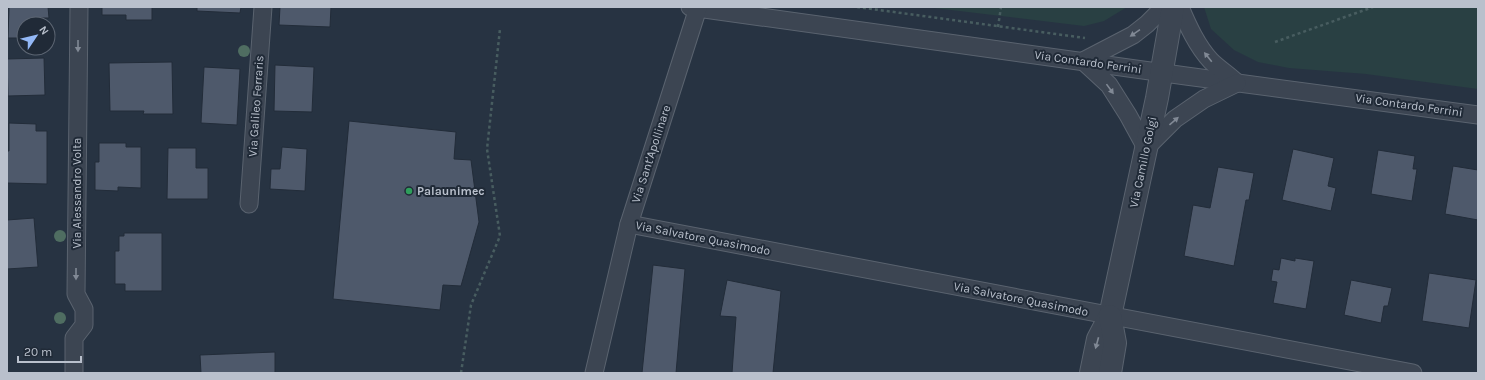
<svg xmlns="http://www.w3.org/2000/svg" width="1485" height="380" font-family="Karla,sans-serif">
<rect width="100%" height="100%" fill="#273342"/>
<g fill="#294043">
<path d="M926 7H1127L1104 21 1084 26Z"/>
<path d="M1204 7H1478V89L1366 74 1289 68 1258 62 1234 50 1211 29Z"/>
</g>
<g fill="#4e596b" stroke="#222c39">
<path d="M9 7H48L49 18H37V24H24V38H8Z"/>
<path d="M102 7H152V20H126V15H102Z"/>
<path d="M197 7H241L240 13 197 11Z"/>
<path d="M280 7H331L330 27 279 25Z"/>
<path d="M44 58 45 95 8 96 7 59Z"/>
<path d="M172 62 173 114H143L144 111H110L109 63Z"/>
<path d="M275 65 314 67 312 112 274 111Z"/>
<path d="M204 67 240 69 237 125 201 123Z"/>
<path d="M349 121 456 132 454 159 471 160 479 222 461 286 443 285 440 310 333 299Z"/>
<path d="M9 123 36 124V131H47V184L7 183V151H9Z"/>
<path d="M99 143H126V147H141V188L118 187V191L95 190V162H99Z"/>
<path d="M282 147 307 149 305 191 270 189 271 169H280Z"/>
<path d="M168 148H196V168H208V199H167Z"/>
<path d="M1293 149 1334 158 1328 186 1336 188 1331 211 1282 200Z"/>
<path d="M1378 150 1415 156 1413 169H1417L1412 201 1371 194Z"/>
<path d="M1453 166 1478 170V220L1445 214Z"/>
<path d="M1218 167 1254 173 1249 200H1246L1234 266 1184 256 1193 205 1210 208Z"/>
<path d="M34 218 38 267 7 269V220Z"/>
<path d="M124 233H162V291H125V284H115V251H119V236H124Z"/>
<path d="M1281 258 1295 261V258L1314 261 1306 309 1273 303 1277 282 1271 281 1273 269 1279 270Z"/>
<path d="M653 265 685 269 676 373H642Z"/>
<path d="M1429 273 1476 280 1469 328 1422 321Z"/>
<path d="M727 280 781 291 773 373H732L736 317 720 316Z"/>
<path d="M1351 280 1392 288 1388 306H1384L1381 323 1344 315Z"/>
<path d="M275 352V373H201L200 355Z"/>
</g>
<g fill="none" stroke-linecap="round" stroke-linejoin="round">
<g stroke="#5a636f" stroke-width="19">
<g id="minor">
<path d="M690 7 1186 76 1478 115"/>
<path d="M1180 7C1188 26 1197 46 1211 61 1219 69 1229 75 1237 83"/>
<path d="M1083 61 1109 85 1128 115 1146 148 1175 119 1204 99 1237 83"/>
<path d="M1083 61 1133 35 1147 24 1164 7"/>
<path d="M249 204 263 7"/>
<path d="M629 224 1413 373"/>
<path d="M74 373V338L84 325V309L76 294 79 7"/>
<path d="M594 373 629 224 698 8"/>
</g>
</g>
<g stroke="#5a636f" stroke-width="24">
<g id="tertiary">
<path d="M1091 373 1098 339 1110 316 1157 98 1173 7"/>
<path d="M1110 373 1115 343 1110 316"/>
</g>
</g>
<g stroke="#485d60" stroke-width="2.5" stroke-dasharray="3 3" stroke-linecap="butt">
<path d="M857 7 1085 38"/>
<path d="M998 27 1001 7"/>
<path d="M1275 42 1373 7"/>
<path d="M461 373 471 305 500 236 487 149 500 29"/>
</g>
<use href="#minor" stroke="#3c4552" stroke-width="17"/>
<use href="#tertiary" stroke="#3c4552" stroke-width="22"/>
</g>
<g fill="#4f6d61">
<circle cx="244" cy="51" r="6"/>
<circle cx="60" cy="236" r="6"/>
<circle cx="60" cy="318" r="6"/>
</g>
<defs><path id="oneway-solid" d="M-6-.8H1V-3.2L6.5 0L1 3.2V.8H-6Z"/></defs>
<g fill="#818995">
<use href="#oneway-solid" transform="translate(1135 33) rotate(146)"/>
<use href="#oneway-solid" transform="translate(78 46) rotate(90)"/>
<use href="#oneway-solid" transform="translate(1208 57) rotate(-129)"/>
<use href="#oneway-solid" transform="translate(1110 89) rotate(54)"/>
<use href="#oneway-solid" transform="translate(1174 121) rotate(-41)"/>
<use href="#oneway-solid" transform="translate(76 274) rotate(90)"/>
<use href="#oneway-solid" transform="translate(1097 343) rotate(105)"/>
</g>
<circle fill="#2e9e5b" stroke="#202a37" stroke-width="1.5" cx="409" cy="191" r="4"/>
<g text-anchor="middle" stroke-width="4" stroke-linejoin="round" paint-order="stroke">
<g font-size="12" fill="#b9c0cc" stroke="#202a37">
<text transform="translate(1088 62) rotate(8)" y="4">Via Contardo Ferrini</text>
<text transform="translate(1409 105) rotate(8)" y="4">Via Contardo Ferrini</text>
<text transform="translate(256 106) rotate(-86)" y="4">Via Galileo Ferraris</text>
<text transform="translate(651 154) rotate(-72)" y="4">Via Sant'Apollinare</text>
<text transform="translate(1143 162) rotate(-78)" y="4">Via Camillo Golgi</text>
<text transform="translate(77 193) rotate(-90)" y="4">Via Alessandro Volta</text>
<text transform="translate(703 238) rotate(11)" y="4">Via Salvatore Quasimodo</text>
<text transform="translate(1021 299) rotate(11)" y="4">Via Salvatore Quasimodo</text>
</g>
<g font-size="12" font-weight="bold" fill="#b9c0cc" stroke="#202a37" text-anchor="start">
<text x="417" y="195">Palaunimec</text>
</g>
</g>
<rect width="1485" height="380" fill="none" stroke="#b9c0cc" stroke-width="16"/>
<g transform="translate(36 36) rotate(55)"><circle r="19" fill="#202a37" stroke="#5d6673"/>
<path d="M0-3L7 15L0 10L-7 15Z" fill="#93b8f6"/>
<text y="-6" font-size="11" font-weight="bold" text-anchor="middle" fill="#b9c0cc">N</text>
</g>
<path d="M18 356v6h63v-6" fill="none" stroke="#b9c0cc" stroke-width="2"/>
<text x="24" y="356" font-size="12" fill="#b9c0cc" stroke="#202a37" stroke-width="3" paint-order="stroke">20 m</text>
</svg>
